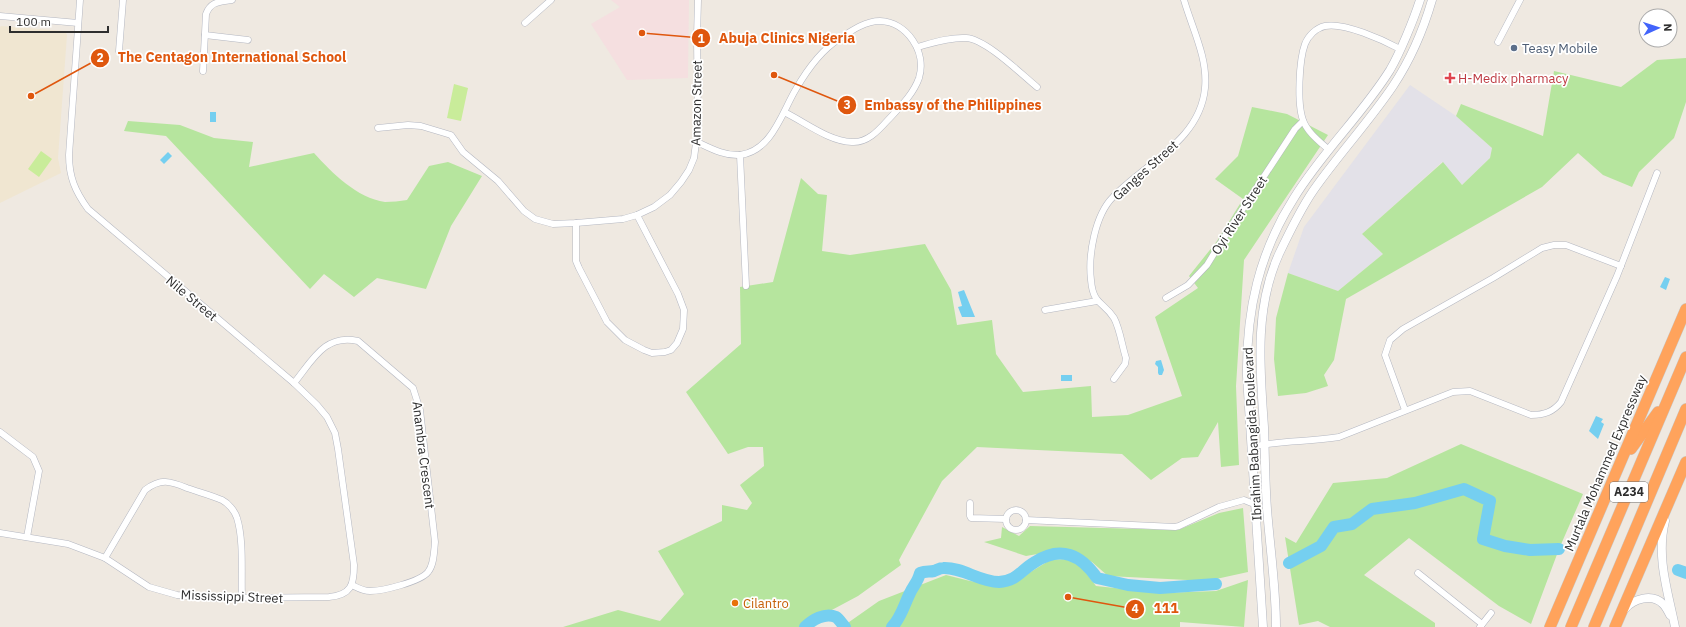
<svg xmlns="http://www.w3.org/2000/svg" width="1686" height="627" font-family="'IBM Plex Sans',sans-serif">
<rect width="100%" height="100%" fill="#efe9e1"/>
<path fill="#e3e1e8" d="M1410 85 1456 116 1492 148 1490 158 1462 185 1442 162 1362 234 1383 254 1338 291 1288 273 1304 227Z"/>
<path fill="#f0e6d1" d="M1 26 65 31 67 35 58 158 61 173 0 203V27Z"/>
<path fill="#f5dfe0" d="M611 0H689L688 78 627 80 591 24 620 7Z"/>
<g fill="#b6e59e">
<path d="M1686 58V102L1674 138 1639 172 1632 187 1603 175 1578 153 1542 187 1346 299 1334 360 1324 375 1328 386 1306 393 1278 396 1274 359 1276 318 1288 273 1338 291 1383 254 1362 234 1443 162 1462 185 1490 158 1492 148 1456 116 1461 104 1543 136 1554 71 1621 87 1657 60Z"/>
<path d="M1252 107 1287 114 1328 135 1244 260 1236 386 1239 465 1221 467 1218 422 1198 457 1182 458 1151 480 1122 454 977 447 942 481 899 560 901 565 858 596 800 627H563L618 610 660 621 684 594 658 551 722 521V505L747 510 752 503 740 485 764 466 763 447H748L728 454 686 392 741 344 740 287 773 282 801 178 818 194 827 195 822 251 850 255 925 244 951 290 957 325 992 320 996 354 1023 392 1091 386 1092 417 1128 415 1182 396 1155 317 1198 288 1189 276 1217 241 1243 199 1215 179 1238 156Z"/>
<path d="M128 121 180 125 214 138 253 142 249 167 314 153C332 173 357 198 385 202 392 202 400 201 407 200L429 166 448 162 482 176 451 226 426 289 377 278 354 297 324 274 310 289 166 136 124 131Z"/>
<path d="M1461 444 1583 494 1559 549 1531 624 1499 606 1409 538 1364 575 1435 623V627H1330L1318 621 1299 625 1285 537 1296 543 1333 483 1387 478Z"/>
<path d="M1243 508 1248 572 1207 581 1108 576 1092 562 1066 549 1026 556 984 542 1001 538 1002 527 1019 536 1030 526 1178 530 1219 513Z"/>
<path d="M1068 559 1080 565 1096 586 1162 593 1216 591 1248 580 1244 627 1180 622V627H842L879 601 946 575 970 581 1008 586 1050 560Z"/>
</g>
<g fill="#c9ec9a">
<path d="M454 84 468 88 461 121 447 118Z"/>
<path d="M41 151 52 159 39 177 28 169Z"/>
</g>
<g fill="#75cff0">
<rect x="210" y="112" width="6" height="10"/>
<path d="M168 152 172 156 164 164 160 160Z"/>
<path d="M1665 277 1670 279 1666 290 1660 287Z"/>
<path d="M964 290 975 317H962L958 307 962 306 958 292Z"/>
<path d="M1161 360 1164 370 1162 375H1159L1158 373V367L1155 364 1156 361Z"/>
<rect x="1061" y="375" width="11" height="6"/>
<path d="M1596 416 1603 419 1601 422 1604 424 1598 439 1589 431Z"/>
</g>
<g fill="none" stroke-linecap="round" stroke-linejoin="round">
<g stroke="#75cff0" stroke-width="12">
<path d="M1289 563 1321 546 1334 527 1352 524 1372 509 1415 503 1464 489 1490 501 1483 539 1505 546 1530 550 1559 549"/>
<path d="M1678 570 1686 573"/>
<path d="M805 627C812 620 825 612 836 617 839 619 842 624 845 627"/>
<path d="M892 627C901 618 904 605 910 593 913 586 918 582 920 573 926 571 929 572 934 571 937 570 940 568 943 568 962 567 980 582 999 582 1017 581 1021 570 1035 562 1061 545 1081 555 1097 578L1128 585 1160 588 1216 584"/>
</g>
<g stroke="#b4b7c1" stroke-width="7">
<g id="street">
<path d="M0 16 78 23"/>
<path d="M525 23 551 0"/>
<path d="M205 35 248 40"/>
<path d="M1498 42 1520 0"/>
<path d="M917 47C932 43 950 37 966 38 986 39 1021 74 1037 87"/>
<path d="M119 51 123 0"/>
<path d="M203 71 206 14C211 1 220 2 232 0"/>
<path d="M378 128 408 125 421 126 451 135 463 152 498 181 524 211 535 219 553 224 576 223 623 219 637 215 654 207 670 195 681 182 689 170 694 158 698 128 697 37 698 0"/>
<path d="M697 142C710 148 724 156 740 155 772 151 782 112 796 89 807 70 820 51 839 39 851 31 865 21 880 21 907 22 927 52 919 78 913 95 899 108 887 121 878 131 867 143 852 142 828 141 805 122 784 112"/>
<path d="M1329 150C1319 141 1307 132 1303 120 1297 104 1299 60 1305 44 1308 36 1316 28 1325 26 1344 22 1383 40 1400 49"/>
<path d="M740 155 746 286"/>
<path d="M576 223V261L579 268 607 322 625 340 644 350 652 353 665 352 671 350 677 343 683 329 684 310 678 294 637 215"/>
<path d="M1166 298 1188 285 1207 265 1223 239 1295 129 1303 121"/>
<path d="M1045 310 1097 301"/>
<path d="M1114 379 1125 364 1126 358C1122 346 1120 329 1114 318 1103 301 1093 305 1091 280 1088 255 1095 215 1113 197 1145 163 1200 141 1205 88 1208 58 1192 28 1184 0"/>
<path d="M294 383C312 361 325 333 358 341L413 388 420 410 435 542C434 552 434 565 428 572 420 582 382 591 370 591 363 591 358 588 352 585"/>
<path d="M1405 410 1385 355 1390 340 1403 329 1493 278 1542 248 1554 245H1566L1621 266"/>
<path d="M0 432 33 457 39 471 27 537"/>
<path d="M1251 447C1280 440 1310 442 1339 437L1453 392 1470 391 1531 415C1544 415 1553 412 1561 402L1617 276 1657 173"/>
<path d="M970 503V516L971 518 1006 519"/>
<circle cx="1016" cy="520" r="10"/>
<path d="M1026 520 1175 527 1179 526 1219 507 1244 500 1254 504"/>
<path d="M0 533 68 544 105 558 149 587 177 595 212 598 329 597C351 595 354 585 354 565L338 449 335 433 327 417 317 405 294 383 88 209C75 191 69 177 69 155L80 0"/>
<path d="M105 558 145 490C161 478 170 481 187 488 198 492 211 495 222 500 228 503 235 511 237 518 244 540 241 575 242 598"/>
<path d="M1418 573 1482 624"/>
<path d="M1480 627 1491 613"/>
</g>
</g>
<g stroke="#b4b7c1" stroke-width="9">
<g id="secondary">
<path d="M1665 521C1656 557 1668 592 1675 627"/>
<path d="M1625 609C1633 599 1652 593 1663 604 1666 607 1668 611 1670 615"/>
<path d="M1263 627 1247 376C1246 311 1259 253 1294 198 1322 152 1362 115 1390 70 1400 53 1414 19 1420 0"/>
<path d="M1276 627C1276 587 1270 548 1267 509 1265 482 1265 455 1264 427 1260 369 1254 309 1279 254 1289 233 1300 210 1313 191 1338 155 1368 123 1393 86 1411 59 1423 31 1432 0"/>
</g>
</g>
<g stroke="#c9c9c9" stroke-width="12">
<g id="highway">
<path d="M1631 449 1658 412"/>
<path d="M1550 627 1686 309"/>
<path d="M1571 627 1686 357"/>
<path d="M1594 627 1686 409"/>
<path d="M1615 627 1686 462"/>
</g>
</g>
<use href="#street" stroke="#fff" stroke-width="6"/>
<use href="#secondary" stroke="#fff" stroke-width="8"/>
<use href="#highway" stroke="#ffa35c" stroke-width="11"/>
</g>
<circle fill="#5c6f8a" stroke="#fff" stroke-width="1.5" cx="1514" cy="48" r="4"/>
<path fill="#e0444e" stroke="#fff" stroke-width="1.5" d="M1448 72h4v4h4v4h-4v4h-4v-4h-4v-4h4z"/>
<circle fill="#e8710a" stroke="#fff" stroke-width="1.5" cx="735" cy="603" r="4"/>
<g text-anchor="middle" stroke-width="3.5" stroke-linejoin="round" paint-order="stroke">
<rect fill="#fff" stroke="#6d6d6d" stroke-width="1" x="1610" y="482" width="38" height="20" rx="3"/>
<g font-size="12" font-weight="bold" fill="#2e2e2e">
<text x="1629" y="496">A234</text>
</g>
<g font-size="13" fill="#4e5e75" stroke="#fff" text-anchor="start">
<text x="1522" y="53">Teasy Mobile</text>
</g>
<g font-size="13" fill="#be3a42" stroke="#fff" text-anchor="start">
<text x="1458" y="83">H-Medix pharmacy</text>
</g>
<g font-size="13" fill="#2e2e2e" stroke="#fff">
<text transform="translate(696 103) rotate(-89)" y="5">Amazon Street</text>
<text transform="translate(1145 170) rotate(-42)" y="5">Ganges Street</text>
<text transform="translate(1239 215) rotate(-57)" y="5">Oyi River Street</text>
<text transform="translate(192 298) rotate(40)" y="5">Nile Street</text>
<text transform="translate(1252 434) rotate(-93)" y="5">Ibrahim Babangida Boulevard</text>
<text transform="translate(424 455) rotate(83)" y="5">Anambra Crescent</text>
<text transform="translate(1605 463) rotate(-67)" y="5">Murtala Mohammed Expressway</text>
<text transform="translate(232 596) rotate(2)" y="5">Mississippi Street</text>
</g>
<g font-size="13" fill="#c56008" stroke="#fff" text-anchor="start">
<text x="743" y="608">Cilantro</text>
</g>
</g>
<path fill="none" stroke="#df570e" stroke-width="1.5" d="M642 33L701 38M31 96L100 58M774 75L847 105M1068 597L1135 609"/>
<g fill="#df570e" stroke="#fff" stroke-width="1.5">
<circle cx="642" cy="33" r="4"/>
<circle cx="31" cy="96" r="4"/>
<circle cx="774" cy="75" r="4"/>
<circle cx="1068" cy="597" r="4"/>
<circle cx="701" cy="38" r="10"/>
<circle cx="100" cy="58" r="10"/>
<circle cx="847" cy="105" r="10"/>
<circle cx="1135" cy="609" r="10"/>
</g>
<g font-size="12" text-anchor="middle" font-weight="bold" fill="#fff">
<text x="701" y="43">1</text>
<text x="100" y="62">2</text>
<text x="847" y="109">3</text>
<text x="1135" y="613">4</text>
</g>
<g font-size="14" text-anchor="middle" font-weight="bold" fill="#df570e" stroke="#fff" stroke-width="3.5" stroke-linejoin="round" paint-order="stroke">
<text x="787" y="43">Abuja Clinics Nigeria</text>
<text x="232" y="62">The Centagon International School</text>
<text x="953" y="110">Embassy of the Philippines</text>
<text x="1166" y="613">111</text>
</g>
<g transform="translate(1658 28) rotate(87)"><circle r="19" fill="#ffffff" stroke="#ababab"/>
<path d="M0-3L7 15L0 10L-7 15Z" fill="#4264fb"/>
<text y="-6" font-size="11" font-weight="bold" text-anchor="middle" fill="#2e2e2e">N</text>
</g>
<path d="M10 26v6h98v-6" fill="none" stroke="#2e2e2e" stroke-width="2"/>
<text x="16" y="26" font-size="12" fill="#2e2e2e" stroke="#ffffff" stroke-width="3" paint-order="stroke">100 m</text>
</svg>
